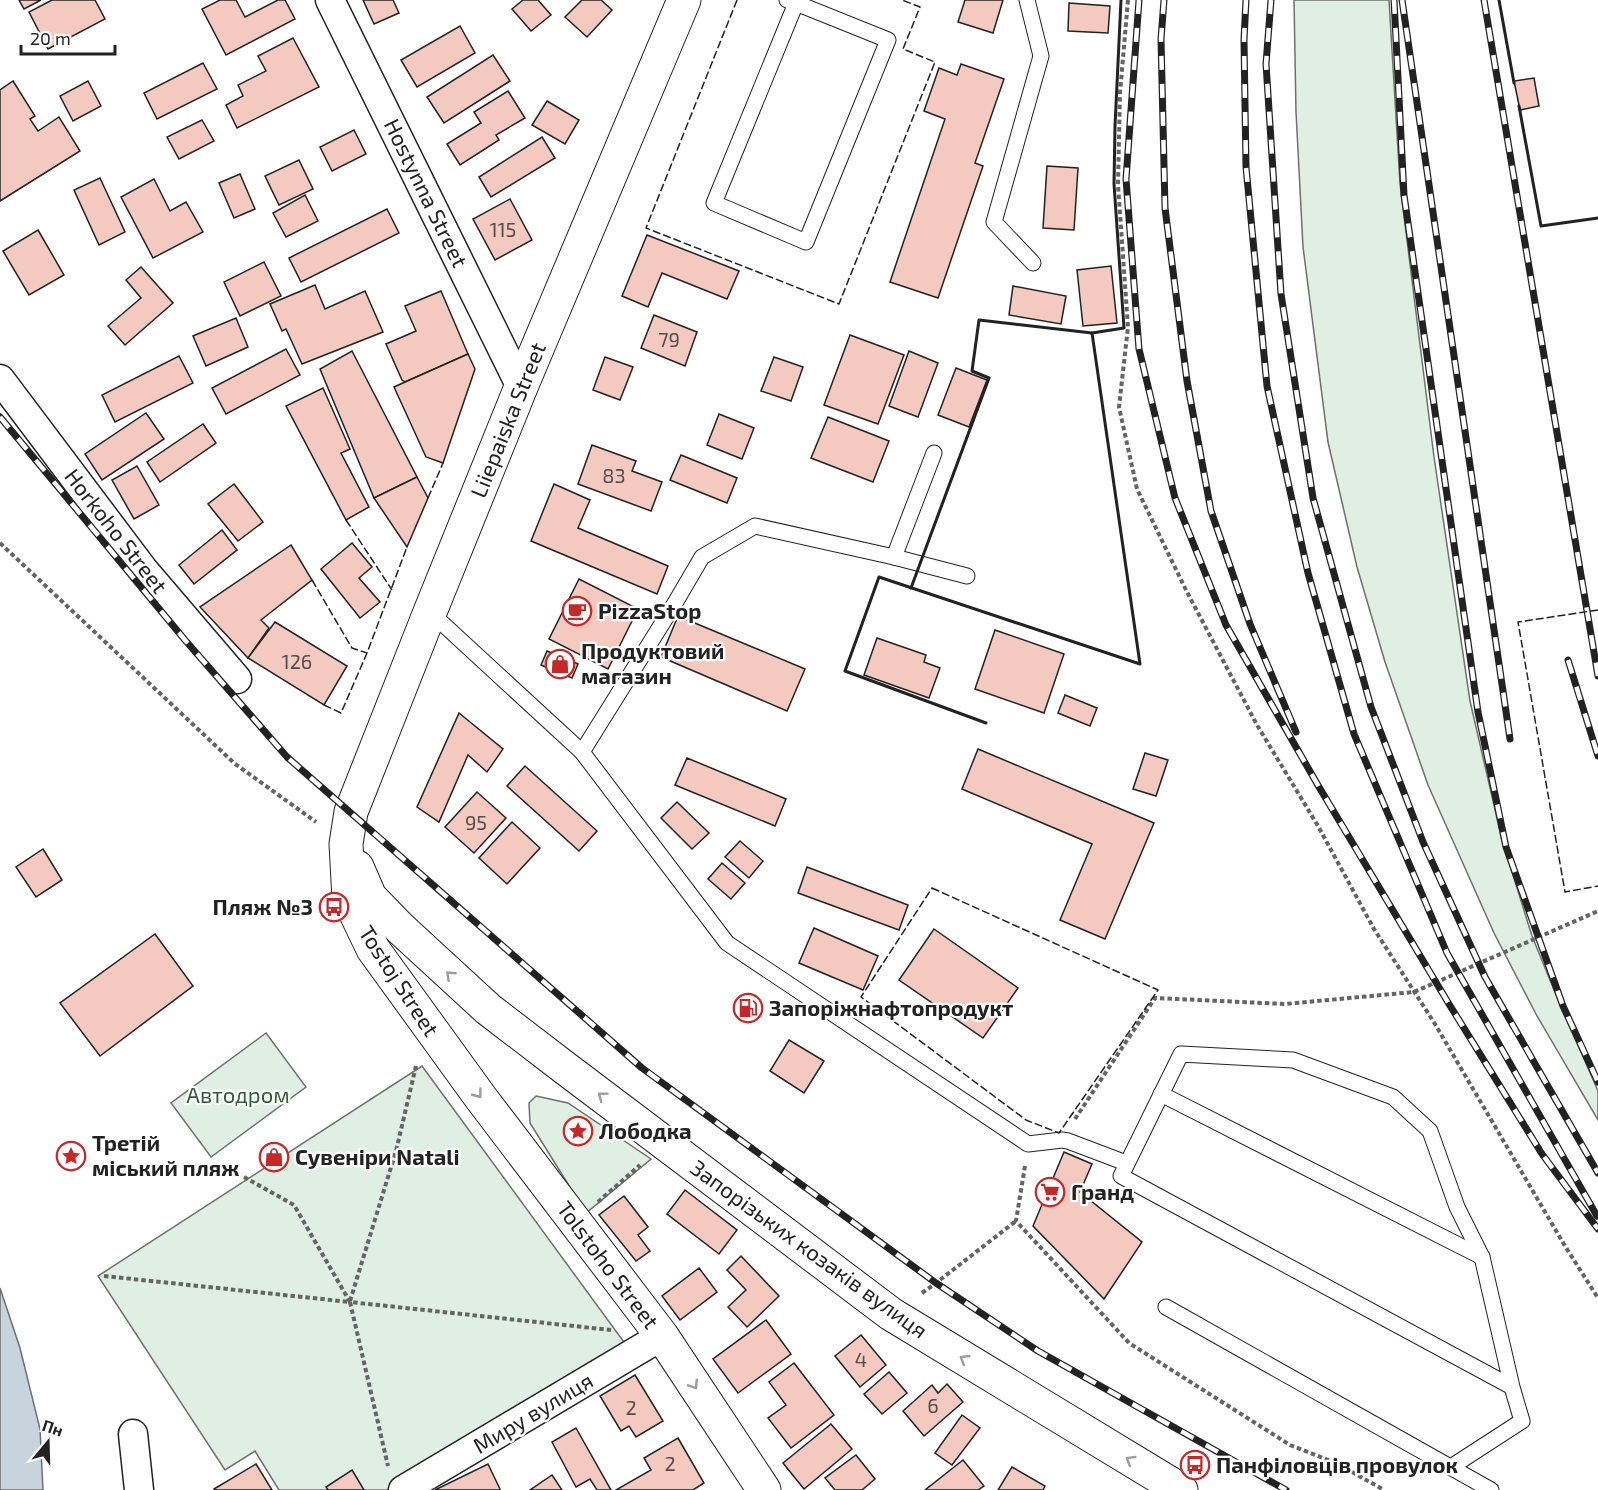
<svg xmlns="http://www.w3.org/2000/svg" width="1598" height="1490" font-family="'Exo 2',sans-serif">
<rect width="100%" height="100%" fill="#fff"/>
<g fill="#e0efe3" stroke="#6f6f6f" stroke-width="1.5">
<path d="M1294 0H1389L1400 184 1434 457 1470 701 1502 840 1532 936 1554 990 1598 1091V1120L1537 1016 1494 933 1428 785 1385 662 1357 567 1328 442 1303 247 1296 112Z"/>
<path d="M266 1033 306 1087 211 1157 171 1103Z"/>
<path d="M422 1066 629 1349 392 1490H279L255 1451 225 1470 98 1276Z"/>
<path d="M536 1096 568 1103 651 1159 586 1213 530 1123 529 1103Z"/>
</g>
<path fill="#c7d3dd" stroke="#6f6f6f" stroke-width="1.5" d="M0 1288 20 1348 40 1429 43 1490H0Z"/>
<g fill="#f3c9c0" stroke="#222" stroke-width="1.5">
<path d="M19 0H41L24 9Z"/>
<path d="M52 0H95L105 19 48 49 29 12Z"/>
<path d="M220 0H236L245 17 278 0H285L295 19 226 55 202 9Z"/>
<path d="M363 0H393L399 13 374 24Z"/>
<path d="M523 0H538L551 15 531 31 512 9Z"/>
<path d="M582 0H601L612 10 587 37 565 17Z"/>
<path d="M965 0H1003L993 33 958 22Z"/>
<path d="M1069 3 1110 6 1108 33 1068 31Z"/>
<path d="M460 26 475 53 417 87 401 60Z"/>
<path d="M293 38 319 87 237 128 226 105 243 96 238 85 266 71 258 56Z"/>
<path d="M493 55 510 81 444 123 427 97Z"/>
<path d="M203 63 217 89 157 119 144 93Z"/>
<path d="M961 64 1004 79 975 163 983 166 938 298 890 282 945 119 924 111 939 68 957 75Z"/>
<path d="M1534 78 1539 106 1520 110 1514 81Z"/>
<path d="M13 81 35 116 30 119 38 131 59 117 80 151 0 201V90Z"/>
<path d="M88 81 101 106 73 121 60 96Z"/>
<path d="M508 91 525 118 496 135 499 140 460 165 447 144 481 123 474 112Z"/>
<path d="M547 101 579 120 565 144 532 125Z"/>
<path d="M202 120 214 141 179 159 167 137Z"/>
<path d="M354 130 366 154 332 171 320 147Z"/>
<path d="M542 137 555 158 491 197 479 177Z"/>
<path d="M299 160 313 189 279 205 265 176Z"/>
<path d="M1047 166 1078 168 1074 230 1043 228Z"/>
<path d="M240 174 255 209 234 218 219 183Z"/>
<path d="M100 178 125 232 99 245 74 190Z"/>
<path d="M154 179 170 211 186 202 203 232 153 258 121 197Z"/>
<path d="M305 195 318 221 286 237 273 213Z"/>
<path d="M510 199 532 240 495 260 473 219Z"/>
<path d="M387 209 399 233 301 282 289 258Z"/>
<path d="M38 230 64 275 29 295 3 251Z"/>
<path d="M647 235 739 271 727 299 662 273 648 307 622 296Z"/>
<path d="M264 262 281 296 240 316 224 282Z"/>
<path d="M1111 266 1117 323 1083 326 1077 270Z"/>
<path d="M141 267 173 303 125 345 108 326 141 298 126 280Z"/>
<path d="M315 285 325 309 365 291 383 332 302 364 286 329 282 331 270 304Z"/>
<path d="M1013 286 1066 296 1061 324 1009 315Z"/>
<path d="M441 291 468 354 405 382 402 380 386 344 416 331 405 306Z"/>
<path d="M654 315 697 332 685 366 641 348Z"/>
<path d="M236 318 248 347 206 366 193 336Z"/>
<path d="M850 335 904 355 878 424 824 405Z"/>
<path d="M286 349 300 375 226 414 212 388Z"/>
<path d="M352 351 417 477 374 498 320 369Z"/>
<path d="M909 351 938 363 918 417 889 406Z"/>
<path d="M468 354 475 369 443 463 426 457 394 387Z"/>
<path d="M179 356 193 383 115 422 102 395Z"/>
<path d="M605 357 633 367 620 400 593 390Z"/>
<path d="M774 357 803 367 791 401 761 391Z"/>
<path d="M956 368 987 380 969 427 938 415Z"/>
<path d="M323 388 350 449 341 453 369 507 346 520 286 406Z"/>
<path d="M146 413 164 439 102 480 85 454Z"/>
<path d="M719 414 754 428 742 459 707 445Z"/>
<path d="M828 417 889 441 873 482 811 458Z"/>
<path d="M203 424 216 443 160 482 147 462Z"/>
<path d="M592 445 636 461 632 471 662 482 651 511 578 484Z"/>
<path d="M681 455 737 478 727 503 670 480Z"/>
<path d="M137 466 159 505 134 519 112 480Z"/>
<path d="M417 477 428 498 407 547 374 498Z"/>
<path d="M234 484 263 522 238 541 208 504Z"/>
<path d="M554 484 590 500 578 528 668 566 657 594 531 541Z"/>
<path d="M222 530 237 550 194 584 179 565Z"/>
<path d="M352 543 372 567 359 578 380 602 360 618 321 569Z"/>
<path d="M291 545 312 580 261 620 269 628 248 658 200 607Z"/>
<path d="M579 579 638 609 608 669 549 639Z"/>
<path d="M678 616 805 669 787 711 661 657Z"/>
<path d="M275 622 347 666 324 705 248 658Z"/>
<path d="M995 630 1064 654 1044 713 975 689Z"/>
<path d="M877 638 926 655 924 662 940 668 929 698 864 675Z"/>
<path d="M547 651 578 664 572 678 541 665Z"/>
<path d="M1065 695 1097 708 1090 726 1058 713Z"/>
<path d="M459 713 503 749 487 772 468 755 439 822 417 807Z"/>
<path d="M978 749 1154 823 1105 939 1060 920 1092 844 962 789Z"/>
<path d="M1145 753 1168 760 1156 796 1133 789Z"/>
<path d="M687 758 786 799 775 826 675 785Z"/>
<path d="M525 766 597 831 579 851 507 786Z"/>
<path d="M477 792 506 818 474 853 445 827Z"/>
<path d="M677 802 709 833 692 849 661 818Z"/>
<path d="M512 822 540 848 507 884 479 858Z"/>
<path d="M740 841 763 861 749 878 725 857Z"/>
<path d="M43 849 62 880 36 897 16 867Z"/>
<path d="M722 863 745 883 731 899 708 879Z"/>
<path d="M807 867 908 905 899 930 798 893Z"/>
<path d="M814 928 878 956 863 990 799 963Z"/>
<path d="M934 929 1018 988 983 1038 899 980Z"/>
<path d="M155 934 193 986 100 1056 60 1003Z"/>
<path d="M789 1040 824 1061 804 1093 770 1071Z"/>
<path d="M1064 1152 1092 1164 1080 1192 1142 1242 1104 1299 1033 1226Z"/>
<path d="M685 1190 737 1230 719 1254 667 1214Z"/>
<path d="M624 1196 648 1227 638 1235 650 1251 636 1261 599 1215Z"/>
<path d="M741 1256 779 1296 747 1327 728 1307 746 1290 727 1270Z"/>
<path d="M699 1268 717 1292 680 1320 662 1296Z"/>
<path d="M766 1320 791 1354 738 1393 713 1359Z"/>
<path d="M861 1335 886 1365 860 1387 835 1356Z"/>
<path d="M794 1363 834 1415 791 1448 768 1418 786 1405 769 1382Z"/>
<path d="M889 1372 907 1393 882 1414 864 1394Z"/>
<path d="M635 1375 663 1421 636 1437 629 1426 621 1431 600 1396Z"/>
<path d="M947 1384 963 1402 924 1436 903 1411 932 1385 938 1393Z"/>
<path d="M962 1415 980 1428 952 1465 935 1453Z"/>
<path d="M831 1424 852 1449 804 1489 783 1463Z"/>
<path d="M576 1428 611 1490H597L590 1479 576 1487 552 1442Z"/>
<path d="M678 1438 704 1483 693 1490H616L651 1470 644 1458Z"/>
<path d="M856 1455 875 1479 862 1490H835L825 1478Z"/>
<path d="M963 1460 984 1486 978 1490H925Z"/>
<path d="M256 1464 272 1490H215L214 1489Z"/>
<path d="M488 1464 500 1489 499 1490H435Z"/>
<path d="M1012 1467 1045 1486 1043 1490H998Z"/>
<path d="M352 1470 364 1490H328L326 1487Z"/>
<path d="M552 1475 562 1490H530Z"/>
</g>
<g fill="none" stroke-linecap="round" stroke-linejoin="round">
<g stroke="#222" stroke-width="17">
<g id="service">
<path d="M787 0 796 3 888 40 806 242 714 203 796 3"/>
<path d="M1027 0 1041 56 994 222 1033 263"/>
<path d="M894 557 967 576"/>
<path d="M430 612 582 752 727 943 1028 1144 1062 1140 1068 1141 1126 1163"/>
<path d="M582 752 675 603 702 557 755 526 894 557 934 453"/>
<path d="M1161 1094 1482 1257"/>
<path d="M1166 1307 1491 1490"/>
<path d="M1451 1467 1522 1421 1512 1387 1482 1257 1457 1207 1430 1131 1393 1097 1293 1060 1181 1054 1121 1176 1512 1387"/>
</g>
</g>
<g stroke="#222" stroke-width="31">
<g id="minor">
<path d="M330 0 521 387"/>
<path d="M0 379 143 569 237 679"/>
<path d="M133 1434 139 1490"/>
<path d="M403 1490 662 1336"/>
</g>
</g>
<g stroke="#222" stroke-width="35">
<g id="secondary">
<path d="M684 0 521 387 430 612 351 812 346 844 349 899 373 949 481 1098 662 1336 764 1490"/>
<path d="M357 867 370 897 400 928 488 1009 565 1068 891 1314 1181 1490"/>
</g>
</g>
<g stroke="#646464" stroke-width="4" stroke-dasharray="4.5 3" stroke-linecap="butt">
<path d="M1128 0 1120 93 1118 185 1128 327 1119 407 1137 489 1187 592 1257 725 1318 826 1374 929 1435 1024 1565 1246 1598 1298"/>
<path d="M0 543 234 763 316 822"/>
<path d="M1075 1119 1155 998 1285 1004 1414 992 1598 911"/>
<path d="M1025 1166 1016 1221 1129 1343 1290 1445 1336 1463 1384 1490"/>
<path d="M244 1177 294 1205 350 1302 611 1330"/>
<path d="M598 1202 640 1165"/>
<path d="M104 1276 350 1302 388 1466"/>
<path d="M922 1293 936 1283 1016 1221"/>
<path d="M350 1301 396 1151 416 1066"/>
</g>
<use href="#service" stroke="#fff" stroke-width="15"/>
<use href="#minor" stroke="#fff" stroke-width="28"/>
<use href="#secondary" stroke="#fff" stroke-width="33"/>
<g stroke="#222" stroke-width="7">
<g id="rail">
<path d="M1139 0 1126 179 1139 349 1175 498 1226 625 1319 787 1449 1004 1542 1154 1598 1229"/>
<path d="M1164 0 1161 39 1165 208 1187 381 1211 511 1250 624 1296 732"/>
<path d="M1246 0 1244 40 1246 167 1267 386 1308 573 1354 734 1447 953 1597 1216"/>
<path d="M1271 0 1266 64 1281 294 1313 498 1371 707 1423 842 1485 977 1598 1173"/>
<path d="M1394 0 1404 195 1478 712 1506 847 1563 1006 1598 1082"/>
<path d="M1402 0 1510 739"/>
<path d="M1484 0 1598 676"/>
<path d="M0 417 185 640 287 757 642 1068 936 1283 1038 1351 1286 1490"/>
<path d="M1568 660 1598 756"/>
</g>
</g>
<use href="#rail" stroke="#fff" stroke-width="4.5" stroke-dasharray="14" stroke-linecap="butt"/>
<g stroke="#222" stroke-width="1.5" stroke-dasharray="8 3" stroke-linecap="butt">
<path d="M737 0 646 228 839 304 935 62 903 49 920 7 902 0"/>
<path d="M428 498 443 463"/>
<path d="M346 520 392 590"/>
<path d="M312 580 352 648 367 653"/>
<path d="M1598 610 1518 622 1565 892 1598 886"/>
<path d="M324 705 341 713 367 653 407 547"/>
<path d="M932 888 1158 990 1059 1133 1026 1120 861 997Z"/>
</g>
<g stroke="#222" stroke-width="3">
<path d="M1499 0 1514 83"/>
<path d="M1519 106 1541 226 1598 218"/>
<path d="M911 588 989 378 972 371 979 320 1092 333"/>
<path d="M986 723 845 671 879 577 1140 664 1092 333 1124 328 1114 184 1115 126 1121 0"/>
</g>
</g>
<defs><path id="oneway-chevron" d="M-2-3.5L2.5 0L-2 3.5" fill="none" stroke-width="1.6" stroke-linecap="round" stroke-linejoin="round" transform="scale(1.5)"/></defs>
<g stroke="#9c9c9c">
<use href="#oneway-chevron" transform="translate(450 975) rotate(-137)"/>
<use href="#oneway-chevron" transform="translate(478 1094) rotate(53)"/>
<use href="#oneway-chevron" transform="translate(602 1096) rotate(-143)"/>
<use href="#oneway-chevron" transform="translate(964 1359) rotate(-149)"/>
<use href="#oneway-chevron" transform="translate(694 1385) rotate(57)"/>
<use href="#oneway-chevron" transform="translate(1130 1460) rotate(-149)"/>
</g>
<defs>
<g id="cafe-ring" transform="scale(1.5)"><circle r="9.5" fill="#fff" stroke="#c62828" stroke-width="1.5"/><path d="M-5.5-4.5H6V0H3Q3 3.5 0 3.5H-2.5Q-5.5 3.5-5.5 0ZM3-3.2v2h1.7v-2ZM-6 4.5H4V6H-6Z" fill="#c62828"/></g>
<g id="shop-ring" transform="scale(1.5)"><circle r="9.5" fill="#fff" stroke="#c62828" stroke-width="1.5"/><path d="M-5-2.5h2.3a2.7 3.5 0 0 1 5.4 0H5L5.5 6h-11ZM-1.5-2.5h3a1.5 2.3 0 0 0-3 0Z" fill="#c62828"/></g>
<g id="bus-ring" transform="scale(1.5)"><circle r="9.5" fill="#fff" stroke="#c62828" stroke-width="1.5"/><path d="M-5-6H5V4H4V6H2V4H-2V6H-4V4H-5ZM-3.5-4V0h7V-4ZM-3.5 1.2v1.5H-2V1.2ZM2 1.2v1.5H3.5V1.2Z" fill="#c62828"/></g>
<g id="fuel-ring" transform="scale(1.5)"><circle r="9.5" fill="#fff" stroke="#c62828" stroke-width="1.5"/><path d="M-5.5-6h7V0h2V4h1.3V-2.5L3-4.5l.8-.8L6-3V5H2.5V1h-1V6h-7ZM-4.2-4.7v3.2H.2V-4.7Z" fill="#c62828"/></g>
<g id="sight-ring" transform="scale(1.5)"><circle r="9.5" fill="#fff" stroke="#c62828" stroke-width="1.5"/><path d="M0-6L1.8-2.2L6-1.7L2.9 1.2L3.7 5.4L0 3.3L-3.7 5.4L-2.9 1.2L-6-1.7L-1.8-2.2Z" fill="#c62828"/></g>
<g id="supermarket-ring" transform="scale(1.5)"><circle r="9.5" fill="#fff" stroke="#c62828" stroke-width="1.5"/><path d="M-6-5.5h2.5l.6 2H6L4.5 2H-2.5L-4.4-4H-6ZM-1.5 3.2a1.3 1.3 0 1 0 .1 0ZM3 3.2a1.3 1.3 0 1 0 .1 0Z" fill="#c62828"/></g>
</defs>
<g fill-rule="evenodd">
<use href="#cafe-ring" x="577" y="611"/>
<use href="#shop-ring" x="560" y="664"/>
<use href="#bus-ring" x="334" y="907"/>
<use href="#fuel-ring" x="748" y="1008"/>
<use href="#sight-ring" x="578" y="1131"/>
<use href="#sight-ring" x="71" y="1156"/>
<use href="#shop-ring" x="274" y="1157"/>
<use href="#supermarket-ring" x="1050" y="1192"/>
<use href="#bus-ring" x="1195" y="1465"/>
</g>
<g text-anchor="middle" stroke-width="4.5" stroke-linejoin="round" paint-order="stroke">
<g font-size="20" fill="#564c4a">
<text x="503" y="237">115</text>
<text x="669" y="347">79</text>
<text x="614" y="483">83</text>
<text x="297" y="669">126</text>
<text x="476" y="830">95</text>
<text x="861" y="1367">4</text>
<text x="933" y="1413">6</text>
<text x="631" y="1415">2</text>
<text x="670" y="1471">2</text>
</g>
<g font-size="22" fill="#222" stroke="#fff">
<text transform="translate(426 193) rotate(64)" y="8">Hostynna Street</text>
<text transform="translate(508 420) rotate(-68)" y="8">Liiepaiska Street</text>
<text transform="translate(116 531) rotate(52)" y="8">Horkoho Street</text>
<text transform="translate(399 981) rotate(57)" y="8">Tostoj Street</text>
<text transform="translate(809 1249) rotate(36)" y="8">Запорізьких козаків вулиця</text>
<text transform="translate(608 1265) rotate(53)" y="8">Tolstoho Street</text>
<text transform="translate(533 1413) rotate(-31)" y="8">Миру вулиця</text>
</g>
<g font-size="22" font-weight="bold" fill="#222" stroke="#fff" text-anchor="start">
<text x="598" y="619">PizzaStop</text>
<text x="581" y="659">Продуктовий<tspan x="581" dy="25">магазин</tspan></text>
<text x="313" y="915" text-anchor="end">Пляж №3</text>
<text x="769" y="1016">Запоріжнафтопродукт</text>
<text x="599" y="1139">Лободка</text>
<text x="92" y="1151">Третій<tspan x="92" dy="25">міський пляж</tspan></text>
<text x="295" y="1165">Сувеніри Natali</text>
<text x="1071" y="1200">Гранд</text>
<text x="1216" y="1473">Панфіловців провулок</text>
</g>
<g font-size="22" fill="#2f5e38" stroke="#fff">
<text x="238" y="1103">Автодром</text>
</g>
</g>
<g transform="translate(48 1442) rotate(19)" stroke="#ffffff" stroke-width="4.5" paint-order="stroke">
<path d="M0-4.5L10 22L0 15L-10 22Z" fill="#222222"/>
<text y="-9" font-size="16" font-weight="bold" text-anchor="middle" fill="#222222">Пн</text>
</g>
<path d="M21 45v9h94v-9" fill="none" stroke="#222222" stroke-width="3"/>
<text x="30" y="45" font-size="18" fill="#222222" stroke="#ffffff" stroke-width="4.5" paint-order="stroke">20 m</text>
</svg>
